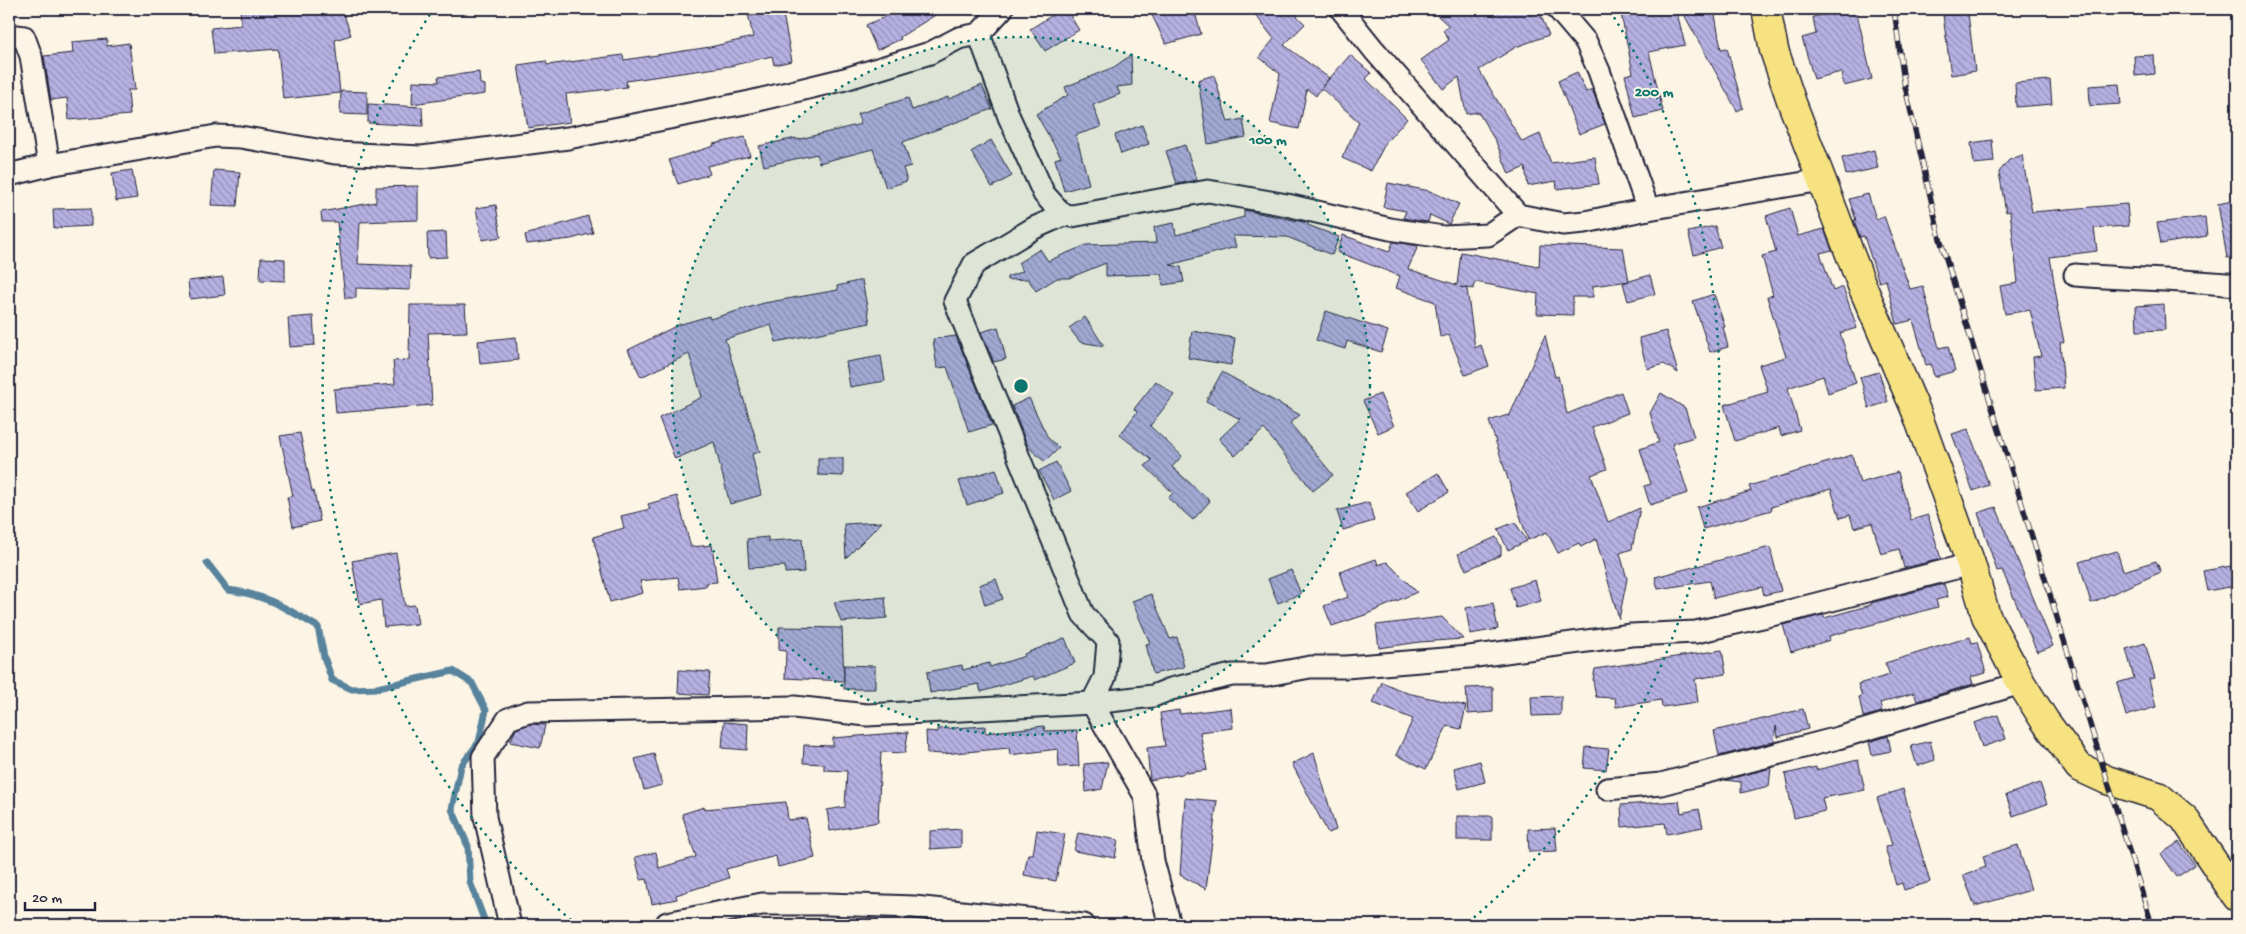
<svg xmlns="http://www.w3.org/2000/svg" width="2246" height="934" font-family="'Gochi Hand',sans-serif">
<defs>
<pattern id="building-back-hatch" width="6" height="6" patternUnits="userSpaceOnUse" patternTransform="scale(1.25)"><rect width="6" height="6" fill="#b6b1e2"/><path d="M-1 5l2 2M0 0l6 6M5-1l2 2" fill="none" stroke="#9490b8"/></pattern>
</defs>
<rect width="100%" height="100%" fill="#fcf5e5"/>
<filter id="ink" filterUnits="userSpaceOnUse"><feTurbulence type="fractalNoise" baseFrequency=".02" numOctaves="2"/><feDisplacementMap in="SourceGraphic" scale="10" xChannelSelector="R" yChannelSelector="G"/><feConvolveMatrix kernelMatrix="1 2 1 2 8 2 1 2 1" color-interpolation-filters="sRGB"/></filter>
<g filter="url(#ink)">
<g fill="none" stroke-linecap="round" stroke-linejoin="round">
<path stroke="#59839d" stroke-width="7" d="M207 563 228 590C265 594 287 609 318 627L324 657 332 680 352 689 377 688 453 671 472 683 486 710 479 742 461 766 452 809 468 846 470 882 486 925"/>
</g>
<g fill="url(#building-back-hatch)" stroke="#22223b">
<path d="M240 9H342L351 35 335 40 340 93 283 99 278 49 214 54 211 28 241 25Z"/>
<path d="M747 9H782L792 61 774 65 772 56 730 66 626 81 627 87 566 94 570 122 528 128 518 65 546 61 547 65 623 55 624 60 710 47 753 37Z"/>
<path d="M902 9H945L900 37 901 39 877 50 866 25Z"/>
<path d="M1062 9H1066L1079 30 1045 51 1030 29Z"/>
<path d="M1149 9H1194L1201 34 1166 44Z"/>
<path d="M1251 9H1290L1305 24 1284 45 1329 78 1322 87 1350 55 1371 73 1366 79 1407 119 1386 142 1371 171 1342 158 1359 122 1321 88 1316 96 1307 89 1299 129 1270 123 1280 74 1259 57 1274 39Z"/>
<path d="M1430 9H1538L1549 35 1516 47 1479 70 1522 142 1540 134 1551 163 1595 157 1599 184 1557 189 1556 181 1528 186 1525 167 1509 174 1496 142 1478 112 1466 114 1459 77 1443 89 1421 60 1449 40 1443 30 1449 26Z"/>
<path d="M1620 9H1676L1685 45 1649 52 1663 111 1635 118 1625 75 1633 73Z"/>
<path d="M1681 9H1714L1721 49 1727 48 1743 108 1737 111Z"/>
<path d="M1846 9H1856L1872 79 1844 86 1841 72 1814 79 1802 38 1816 34 1813 17Z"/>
<path d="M1968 13 1975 71 1951 75 1943 15Z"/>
<path d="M107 39V46L129 43 135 90H128L130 115 69 120 67 98 51 100 44 56 73 53 72 42Z"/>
<path d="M1131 55 1132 85 1117 87 1120 94 1093 105 1101 127 1076 135 1089 184 1064 191 1055 159 1061 157 1036 114 1068 95 1065 87 1114 67Z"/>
<path d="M2154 55 2155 74 2135 76 2134 56Z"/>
<path d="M479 72 480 84 485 85V94L412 104 413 81 439 82 438 77Z"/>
<path d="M1577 72 1586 92 1592 89 1605 124 1579 134 1558 81Z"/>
<path d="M1214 75 1228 122 1243 119 1246 137 1208 144 1198 80Z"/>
<path d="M2050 80 2052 104 2016 107 2015 83Z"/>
<path d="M2119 84 2121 104 2090 106 2089 86Z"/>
<path d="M982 85 992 109 903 142 911 166 903 168 907 181 886 188 873 149 819 163 817 154 764 166 759 146 796 138V140L861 124 857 114 908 98 912 110 948 97 949 99Z"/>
<path d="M341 91 367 92V115L340 114Z"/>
<path d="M368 104 422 107 423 126 368 123Z"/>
<path d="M1142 125 1149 144 1121 154 1115 135Z"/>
<path d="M745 137 750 156 707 166 710 174 678 184 669 160 714 146 713 144Z"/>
<path d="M991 140 1012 176 992 187 971 152Z"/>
<path d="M1992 140 1994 162 1974 164 1971 143Z"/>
<path d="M1185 145 1197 180 1177 184 1166 151Z"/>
<path d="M1874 150 1878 168 1846 175 1842 158Z"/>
<path d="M2022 155 2032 212 2127 204 2129 226 2094 228 2097 251 2050 257 2058 307H2057L2064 342 2060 343 2064 388 2036 390 2033 357 2041 356 2030 310 2005 314 2000 286 2018 283 2010 211 2006 212 1999 172 2009 160Z"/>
<path d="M132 170 137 198 116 201 112 173Z"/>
<path d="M214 170 240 172 237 206 211 205Z"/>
<path d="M1388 183 1430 191 1459 204 1449 224 1430 215 1428 222 1403 218 1406 211 1383 207Z"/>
<path d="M418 186V220L360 222 358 264 411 266 410 290 356 288V298H345L337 222H322L321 212 376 202V187Z"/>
<path d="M1868 194 1876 219 1884 216 1910 289 1923 286 1939 348 1948 346 1955 371 1934 377 1931 364 1926 365 1913 320 1897 324 1886 280 1879 282 1864 236 1860 237 1854 220H1856L1849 199Z"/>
<path d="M2237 200V257L2227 258 2218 204Z"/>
<path d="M496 205 501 237 482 240 476 208Z"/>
<path d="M91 208V226L54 228 53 209Z"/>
<path d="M1790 208 1798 236 1824 229 1832 250 1820 253 1833 291 1843 287 1857 328 1840 333 1856 383 1828 393 1823 376 1788 388 1800 430 1781 436 1779 428 1735 441 1724 405 1768 392 1759 365 1786 357 1767 297 1773 295 1762 256 1776 252 1766 216Z"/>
<path d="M1244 210 1308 223V225L1339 237 1332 255 1287 237 1233 236 1236 247 1170 265 1181 267 1184 282 1163 285 1161 274 1106 276V263L1069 278H1057L1036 291 1028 279 1007 280V277L1023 271 1018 263 1040 249 1048 261 1086 245 1156 243 1154 227 1174 223 1176 235 1244 217Z"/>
<path d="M588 216 593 233 571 239 527 244 525 235Z"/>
<path d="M2205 217 2207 236 2161 244 2157 223Z"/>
<path d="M1715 226 1721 247 1694 255 1688 232Z"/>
<path d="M446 232 447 257 428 258 427 233Z"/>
<path d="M1343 235 1389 252 1393 242 1418 246 1408 269 1457 285 1461 252 1539 267 1540 245 1623 248 1629 281 1593 286V297H1573V315L1537 314 1538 294 1475 282 1474 289 1460 287 1467 289 1475 348 1481 345 1489 366 1465 375 1449 335 1440 337 1435 302 1396 288 1400 276 1337 252Z"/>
<path d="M261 258 285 259V281L260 280Z"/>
<path d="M1650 275 1655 294 1628 301 1623 283Z"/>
<path d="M223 277 225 295 190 299 188 281Z"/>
<path d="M862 280 870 323 776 342 771 325 725 339 760 452 752 454 761 495 730 504 714 442 675 459 659 418 702 397 689 354 641 377 628 350 678 325 709 316 710 319 764 303 838 290 837 286Z"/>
<path d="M1714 294 1725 327H1723L1728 347 1710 352 1693 301Z"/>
<path d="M2164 304 2165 330 2137 331 2136 306Z"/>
<path d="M410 305H465L467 332 428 333 432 405 336 413 334 389 395 384 393 361 409 360Z"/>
<path d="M1326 311 1388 331 1381 352 1347 341 1345 349 1316 340Z"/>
<path d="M313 316 315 345 290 347 288 318Z"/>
<path d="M1085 317 1104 346 1080 342 1069 328Z"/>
<path d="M998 327 1006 359 994 362 981 332Z"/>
<path d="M1192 331 1235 338 1231 365 1188 358Z"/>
<path d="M1666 331 1678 373 1664 364 1647 369 1639 338Z"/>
<path d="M1545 335 1555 377 1558 376 1567 414 1621 392 1628 413 1592 427 1607 469 1591 475 1608 522 1640 508 1632 549 1620 553 1627 579 1619 619 1596 539 1581 547 1579 543 1558 553 1547 532 1528 540 1489 421 1508 415 1509 417Z"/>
<path d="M956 336 992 425 969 432 947 367 937 368 933 339Z"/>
<path d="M516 337 518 360 480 364 478 341Z"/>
<path d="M881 356 885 381 850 387 846 362Z"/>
<path d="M1222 372 1300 415 1290 423 1333 475 1313 491 1264 429 1235 456 1219 439 1240 419 1206 401Z"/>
<path d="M1879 372 1888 402 1869 408 1860 377Z"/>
<path d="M1156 381 1174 395 1150 426 1182 456 1172 467 1210 501 1193 520 1168 498 1173 493 1145 466 1152 460 1120 435 1137 412 1134 409Z"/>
<path d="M1661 393 1685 408 1694 437 1672 444 1688 493 1650 505 1644 486 1651 484 1640 449 1659 442 1650 413Z"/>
<path d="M1380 394 1394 426 1378 433 1363 401Z"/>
<path d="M1029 398 1048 438 1059 448 1045 462 1028 447 1012 406Z"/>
<path d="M1968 429 1989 485 1973 491 1952 434Z"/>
<path d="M300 433 312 491H314L320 521 293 527 287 497 293 496 280 436Z"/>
<path d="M1852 455 1860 483 1898 472 1911 520 1928 515 1941 559 1904 568 1899 549 1881 554 1872 523 1854 528 1850 515 1840 518 1831 489 1771 507 1772 510 1703 529 1697 507 1751 491 1749 486Z"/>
<path d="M818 458H843V476L818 475Z"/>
<path d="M1056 462 1071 491 1054 500 1039 471Z"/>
<path d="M996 469 1004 493 967 505 959 481Z"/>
<path d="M1438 473 1449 492 1418 511 1406 492Z"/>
<path d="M677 496 691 547 712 545 717 582 706 583 707 586 680 589 678 577 640 581 643 593 610 602 593 537 624 528 621 516 650 509 648 504Z"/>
<path d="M1369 502 1374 521 1343 530 1337 511Z"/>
<path d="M1996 507 2053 646 2037 652 2002 570 1997 571 1978 513Z"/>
<path d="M882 522 846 558 844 524Z"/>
<path d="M1515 522 1527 541 1508 550 1498 529Z"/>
<path d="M768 537V541L802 539 804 572 785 573V566L749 568 747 539Z"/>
<path d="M1496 537 1501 547V555L1466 570 1458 554Z"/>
<path d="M1770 547 1781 591 1764 595 1762 587 1714 598 1710 581 1658 589 1655 577Z"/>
<path d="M2117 551 2123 571 2156 561 2161 572 2091 603 2079 562Z"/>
<path d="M396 553 405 606 415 605 418 624 384 627 381 600 360 604 352 561Z"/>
<path d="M1376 559 1378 565 1387 562 1417 592 1365 615 1332 626 1324 606 1348 597 1340 572Z"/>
<path d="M2231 566 2235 586 2207 591 2203 571Z"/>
<path d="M1291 570 1301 594 1278 603 1268 579Z"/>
<path d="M996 579 1003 599 985 605 979 585Z"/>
<path d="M1535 580 1541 601 1516 608 1510 588Z"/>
<path d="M1944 584 1948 597 1936 600 1938 607 1829 636 1830 640 1791 652 1783 625 1823 615 1824 618 1871 605V603Z"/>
<path d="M1151 594 1170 639 1177 637 1184 667 1153 674 1146 644 1150 643 1132 601Z"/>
<path d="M885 597 887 618 841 622 834 602Z"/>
<path d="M1493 603 1498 629 1470 634 1466 608Z"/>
<path d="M1442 617 1463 639 1420 642 1379 648 1376 625Z"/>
<path d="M779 627 842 628 844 681 785 678 786 651 779 650Z"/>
<path d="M1970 637 1972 643 1977 642 1986 673 1971 677 1973 684 1917 701 1914 693 1880 703 1882 712 1863 717 1859 697 1862 696 1858 684 1890 675 1885 663Z"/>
<path d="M1065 638 1075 663 1035 680 1033 676 981 692 979 684 930 693 927 672 962 665 963 670 989 663 990 667 1025 656 1024 654Z"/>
<path d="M2145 643 2155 678 2149 679 2156 707 2126 716 2117 683 2134 678 2126 649Z"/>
<path d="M1722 650 1726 674 1695 679 1698 702 1662 707 1661 700 1616 707 1615 698 1596 697 1593 680 1595 669Z"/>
<path d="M844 665 875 666V689H844Z"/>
<path d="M679 670 710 672 708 695 678 693Z"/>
<path d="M1382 682 1407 693 1466 706 1461 729 1447 726 1426 769 1396 755 1413 719 1373 703Z"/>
<path d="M1493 687V712L1468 714 1466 688Z"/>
<path d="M1561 696V715L1532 716 1531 697Z"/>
<path d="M1231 708 1233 728 1200 732 1207 770 1187 773V770L1182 774 1150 780 1147 748 1165 746 1160 713 1179 710 1180 714Z"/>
<path d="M1803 709 1808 729 1778 737 1776 726 1774 742 1719 756 1714 731Z"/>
<path d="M1998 715 2006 739 1982 747 1974 723Z"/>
<path d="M724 722 748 724 747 750 722 748Z"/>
<path d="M530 724 545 725 540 748 510 742 516 729Z"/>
<path d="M985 726V733L1044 726 1045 731 1077 730 1079 766 1059 767 1058 749 1010 755 1009 748 943 754 927 753 926 731 938 732V729Z"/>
<path d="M908 732 905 753 881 752 878 822 830 831 827 810 845 807 847 771 824 770V764L803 763 804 745 833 746V738Z"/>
<path d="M1888 736 1891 751 1872 755 1869 742Z"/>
<path d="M1930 741 1935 760 1917 766 1911 746Z"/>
<path d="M1586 747 1609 749 1606 770 1584 768Z"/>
<path d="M1314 753 1336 830 1328 833 1292 764Z"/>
<path d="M654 754 662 785 644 790 635 759Z"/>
<path d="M1858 760 1865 790 1822 798 1825 811 1794 818 1785 774 1816 767V770Z"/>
<path d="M1480 761 1485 782 1459 789 1454 768Z"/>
<path d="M1108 762 1102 789 1086 792 1084 764Z"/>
<path d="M1771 768 1769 786 1741 793V782L1725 780Z"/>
<path d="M2040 783 2047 804 2013 816 2006 795Z"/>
<path d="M1903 789 1930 882 1904 890 1902 883 1896 885 1885 847 1892 845 1877 798Z"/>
<path d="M1185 798 1217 801 1206 889 1180 875Z"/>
<path d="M1679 801 1681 813 1699 809 1703 827 1667 834 1665 823 1622 827 1621 805Z"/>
<path d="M786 802 788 820 806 818 815 858 778 867 776 856 726 869 729 878 676 895 677 899 652 904 647 879 641 880 635 857 656 852 659 868 696 857 682 814 704 807V809Z"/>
<rect x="1457" y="816" width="35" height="24"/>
<path d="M1555 828 1557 851 1529 852 1528 829Z"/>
<path d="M961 829V847L930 849V831Z"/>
<path d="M1037 830 1065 834 1056 881 1024 875 1028 854H1033Z"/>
<path d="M1078 833 1118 840 1115 858 1074 851Z"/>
<path d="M2179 842 2195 865 2177 877 2161 854Z"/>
<path d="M2018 845 2031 890 1975 906 1963 875 1986 867 1983 856Z"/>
</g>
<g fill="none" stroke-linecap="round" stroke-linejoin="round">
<g stroke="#22223b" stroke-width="25">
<g id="street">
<path d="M1341 9 1374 50 1518 215 1563 224 1585 222 1648 209 1822 180"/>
<path d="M1558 9 1586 42 1599 71 1648 209"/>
<path d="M979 34 1009 117 1044 194 1063 215"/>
<path d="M9 35 24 37 31 56 49 165"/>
<path d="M9 175 49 165 216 136 240 137 335 153 422 157 568 138 750 102 845 79 930 53 959 38 979 34 1002 9"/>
<path d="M2075 275C2129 279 2183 280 2237 285"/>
<path d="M1607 789 1661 784 1838 738 2021 683"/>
<path d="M667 923 762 904H827L914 907 1084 925"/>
<path d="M510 925 485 817 483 757 508 719 528 712 794 707 867 715 1092 703 1153 696 1171 689 1232 675H1267L1310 667H1346L1469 657 1631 635 1696 632 1789 611 1971 564"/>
<path d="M1170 925 1153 861 1145 796 1092 703 1105 677 1108 641 1083 614 955 301 974 264 1034 228 1063 215 1072 216 1208 191 1287 205 1390 229 1443 237 1488 235 1518 215"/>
</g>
</g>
<g stroke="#22223b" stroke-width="31">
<path id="primary" d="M1766 9 1774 50 1792 103 1863 288 1916 411 1971 564 1986 616 2021 683 2045 721 2079 767 2107 780 2158 796 2184 818 2237 897"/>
</g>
<use href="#street" stroke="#fcf5e5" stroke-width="21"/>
<use href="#primary" stroke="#f7e281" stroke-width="28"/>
<g stroke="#22223b" stroke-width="5.5">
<path id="rail" d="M1894 9 1904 82 1940 239 2152 925"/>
</g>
<use href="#rail" stroke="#fcf5e5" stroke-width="4" stroke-dasharray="11" stroke-linecap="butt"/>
</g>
</g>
<circle cx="1021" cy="386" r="349" fill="#0f766e" fill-opacity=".12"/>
<g fill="none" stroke="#0f766e" stroke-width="2.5" stroke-dasharray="2.5 5">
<circle cx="1021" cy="386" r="349"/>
<path d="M577 925A698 698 0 0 1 432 11M1610 11A698 698 0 0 1 1465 925"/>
</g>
<circle cx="1021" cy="386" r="8" fill="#0f766e" stroke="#fcf5e5" stroke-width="2.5"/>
<g font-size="15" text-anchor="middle" font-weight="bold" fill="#0f766e" stroke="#fcf5e5" stroke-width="4" stroke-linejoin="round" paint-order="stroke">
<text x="1654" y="96">200 m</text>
<text x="1268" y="144">100 m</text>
</g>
<rect width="2246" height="934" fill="none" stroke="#fcf5e5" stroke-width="30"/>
<rect x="15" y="15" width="2216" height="904" fill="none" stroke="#22223b" stroke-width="2" filter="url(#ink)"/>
<path d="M25 902v8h70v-8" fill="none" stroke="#22223b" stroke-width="2.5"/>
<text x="32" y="902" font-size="15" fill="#22223b" stroke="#fcf5e5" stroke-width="4" paint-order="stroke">20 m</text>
</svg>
